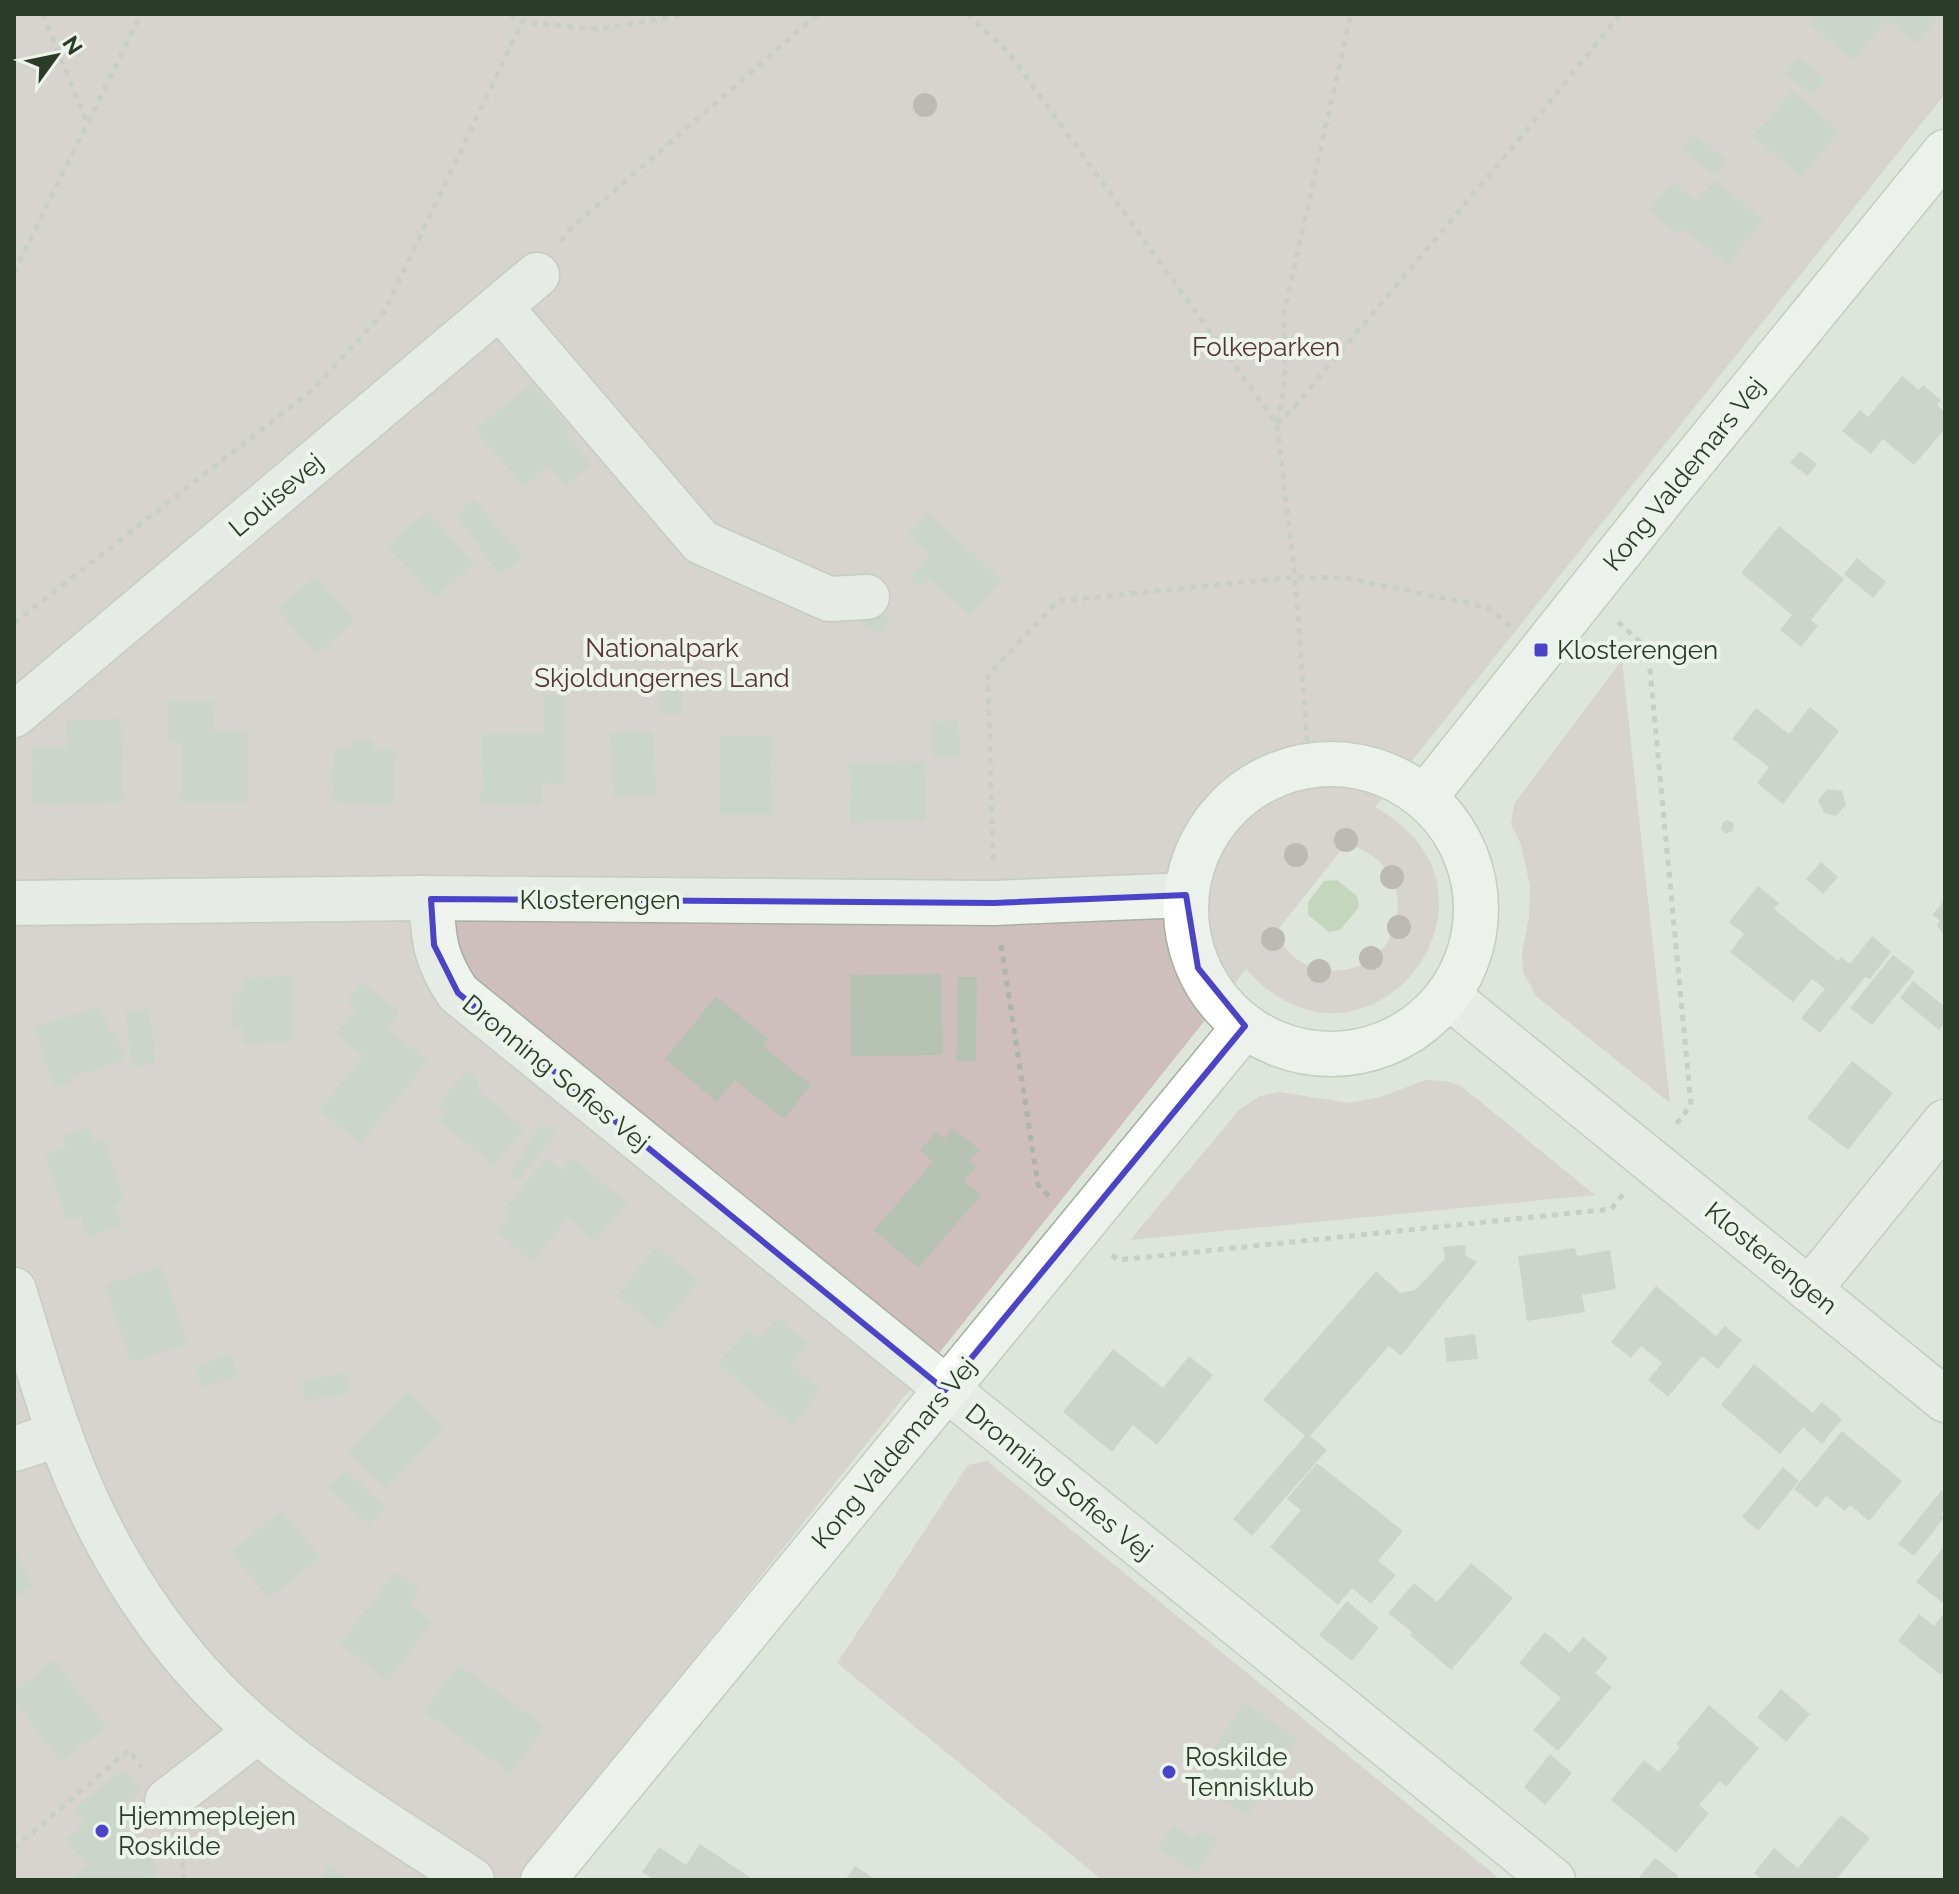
<svg xmlns="http://www.w3.org/2000/svg" width="1959" height="1894" font-family="Raleway,sans-serif">
<rect width="100%" height="100%" fill="#dee6dc"/>
<g fill="#cfbebe" fill-rule="evenodd">
<path d="M14 14H1945V94L1375 807C1532 893 1366 1105 1246 969L518 1880H14ZM1346 844C1433 865 1402 990 1315 968 1297 963 1283 949 1276 932Z"/>
<path d="M1622 660 1670 1103 1536 996 1523 972 1522 954 1529 916 1530 886 1521 845 1511 824 1514 804Z"/>
<path d="M1425 1080 1446 1081 1461 1086 1595 1195 1130 1240 1239 1110 1259 1096 1280 1092 1349 1103 1381 1097Z"/>
<path d="M987 1461 1501 1880H1102L837 1663 968 1465Z"/>
</g>
<path fill="#a4c598" d="M1337 880 1357 896 1359 907 1340 930 1329 932 1308 915V902L1324 881Z"/>
<g fill="#b6c2b4">
<path d="M1816 14H1941L1916 44 1887 20 1853 61 1808 23Z"/>
<path d="M1798 57 1827 79 1813 96 1785 74Z"/>
<path d="M1792 90 1840 131 1801 177 1753 136Z"/>
<path d="M1693 134 1728 160 1715 176 1681 150Z"/>
<path d="M1715 179 1764 221 1727 265 1684 229 1679 235 1649 210 1673 182 1697 201Z"/>
<path d="M1902 376 1919 390 1923 385 1941 400 1937 405 1945 412V429L1914 465 1883 439 1871 454 1842 431 1860 410 1868 417Z"/>
<path d="M531 383 570 429 566 433 592 464 566 486 548 466 524 487 475 430Z"/>
<path d="M1800 451 1817 464 1808 476 1790 463Z"/>
<path d="M474 499 523 557 501 575 478 548 481 545 455 516Z"/>
<path d="M428 511 474 564 434 599 387 545Z"/>
<path d="M928 513 1002 580 970 616 930 579 921 588 909 577 930 555 908 535Z"/>
<path d="M1779 526 1844 579 1811 620 1818 626 1801 647 1780 630 1792 615 1741 573Z"/>
<path d="M1857 558 1886 582 1873 598 1844 574Z"/>
<path d="M315 576 355 620 317 655 277 610Z"/>
<path d="M868 606 890 617 882 635 860 623Z"/>
<rect x="661" y="673" width="21" height="41"/>
<path d="M543 695H563V784L542 783V805L481 804 482 734H543Z"/>
<path d="M168 701H215L214 731H247V802H181L182 742H168Z"/>
<path d="M1810 707 1839 731 1783 804 1757 783 1769 767 1732 739 1756 708 1789 734Z"/>
<path d="M121 719 123 803 33 804 32 748H67L66 720Z"/>
<path d="M958 721 960 757 933 758 931 722Z"/>
<path d="M653 731 656 796 614 797 610 733Z"/>
<path d="M719 736H771L772 815H719Z"/>
<path d="M352 739 373 740 372 749 395 750 394 804 332 803 334 748 353 749Z"/>
<path d="M925 761 926 821 850 823 849 762Z"/>
<path d="M1828 789 1842 791 1846 805 1836 816 1824 813 1818 800Z"/>
<path d="M1727 820 1734 823 1733 831 1726 834 1721 829 1723 822Z"/>
<path d="M1821 862 1838 877 1823 894 1806 879Z"/>
<path d="M1758 886 1779 903 1774 909 1838 961 1841 957 1850 964 1872 936 1891 952 1870 979 1865 977 1820 1033 1801 1018 1825 989 1812 979 1793 1002 1730 952 1744 934 1729 922Z"/>
<path d="M1945 899V937L1937 925 1940 921 1932 915Z"/>
<path d="M1893 955 1915 972 1872 1025 1850 1008Z"/>
<path d="M941 974 943 1055 851 1056 850 975Z"/>
<path d="M291 976 293 1042 243 1044V1028L233 1029 232 993 243 992V978Z"/>
<path d="M958 977H977L976 1061H956Z"/>
<path d="M1913 981 1945 1007V1023L1939 1030 1900 998Z"/>
<path d="M362 982 400 1013 387 1028 428 1061 360 1144 319 1110 363 1056 336 1033 356 1009 347 1001Z"/>
<path d="M716 996 768 1039 763 1046 811 1085 784 1119 735 1080 717 1102 665 1059Z"/>
<path d="M101 1006 110 1033 115 1031 125 1060 69 1078 71 1083 54 1088 34 1027Z"/>
<path d="M149 1009 156 1063 132 1067 125 1012Z"/>
<path d="M1852 1061 1893 1093 1848 1150 1807 1118Z"/>
<path d="M466 1070 481 1083 476 1088 525 1128 494 1166 438 1120 444 1112 437 1106Z"/>
<path d="M542 1124 556 1134 519 1181 509 1174 525 1153 522 1150Z"/>
<path d="M89 1127 94 1142 104 1138 125 1202 115 1205 122 1226 87 1237 81 1216 67 1221 45 1155 66 1147 62 1135Z"/>
<path d="M952 1128 980 1150 969 1160 976 1166 964 1181 981 1195 918 1268 874 1230 933 1162 920 1150 936 1132 945 1139Z"/>
<path d="M547 1157 562 1170 572 1157 628 1203 595 1242 568 1218 532 1262 496 1231 510 1215 504 1209Z"/>
<path d="M1466 1245 1465 1255 1477 1262 1401 1356 1389 1346 1310 1436 1327 1450 1252 1536 1233 1519 1305 1436 1263 1400 1376 1271 1400 1293 1415 1290 1445 1259 1443 1247Z"/>
<path d="M656 1246 699 1281 660 1330 617 1296Z"/>
<path d="M1575 1248 1577 1256 1610 1250 1616 1289 1582 1295 1585 1312 1527 1321 1518 1256Z"/>
<path d="M162 1266 188 1344 131 1363 105 1285Z"/>
<path d="M1656 1286 1716 1336 1725 1326 1742 1340 1718 1369 1702 1356 1668 1397 1648 1380 1662 1363 1641 1346 1631 1358 1611 1342Z"/>
<path d="M777 1317 809 1344 791 1365 821 1390 792 1426 718 1364 747 1329 759 1339Z"/>
<path d="M1475 1334 1478 1359 1447 1362 1444 1338Z"/>
<path d="M1113 1349 1163 1388 1189 1356 1213 1375 1157 1445 1133 1425 1112 1452 1063 1412Z"/>
<path d="M231 1354 238 1377 202 1388 195 1366Z"/>
<path d="M1754 1364 1813 1413 1822 1402 1842 1419 1822 1444 1803 1427 1780 1454 1721 1405Z"/>
<path d="M346 1372 350 1392 306 1401 302 1381Z"/>
<path d="M408 1391 445 1428 386 1489 348 1452Z"/>
<path d="M1842 1431 1902 1481 1869 1521 1850 1505 1845 1511 1826 1496 1817 1508 1794 1489Z"/>
<path d="M1317 1463 1403 1531 1378 1561 1396 1575 1371 1604 1352 1588 1338 1605 1270 1547 1301 1510 1287 1499Z"/>
<path d="M1783 1467 1799 1481 1758 1531 1742 1517Z"/>
<path d="M346 1470 386 1507 369 1525 329 1488Z"/>
<path d="M1941 1491 1945 1494V1509L1941 1515 1944 1518 1914 1556 1898 1544Z"/>
<path d="M281 1510 321 1557 269 1599 231 1552Z"/>
<path d="M1945 1545V1605L1916 1582Z"/>
<path d="M14 1550 34 1587 14 1597Z"/>
<path d="M1471 1563 1513 1598 1451 1670 1410 1635 1412 1632 1388 1613 1414 1583 1437 1602Z"/>
<path d="M396 1571 420 1590 410 1603 433 1622 387 1681 340 1644Z"/>
<path d="M1347 1601 1379 1628 1352 1661 1319 1635Z"/>
<path d="M1945 1611V1670L1941 1675 1898 1641 1919 1614 1934 1626Z"/>
<path d="M1545 1632 1570 1653 1583 1637 1608 1658 1595 1673 1612 1687 1558 1751 1533 1730 1561 1698 1519 1663Z"/>
<path d="M54 1660 106 1727 61 1762 14 1700V1691Z"/>
<path d="M458 1664 545 1726 511 1774 424 1712Z"/>
<path d="M1781 1689 1810 1714 1786 1742 1757 1717Z"/>
<path d="M1244 1702 1298 1739 1247 1816 1192 1780Z"/>
<path d="M1709 1705 1759 1748 1726 1787 1720 1781 1699 1805 1709 1813 1676 1853 1611 1800 1644 1760 1659 1772 1680 1747 1676 1744Z"/>
<path d="M1550 1754 1572 1773 1545 1805 1524 1787Z"/>
<path d="M123 1769 142 1791 114 1814 160 1870 148 1880H70L87 1866 66 1839 85 1823 73 1809Z"/>
<path d="M1841 1815 1870 1838 1836 1880H1763L1754 1873 1774 1848 1798 1868Z"/>
<path d="M1173 1825 1195 1839 1201 1830 1218 1840 1196 1873 1158 1848Z"/>
<path d="M700 1844 754 1880H654L642 1872 659 1847 686 1865Z"/>
<path d="M1655 1858 1679 1876 1676 1880H1637Z"/>
<path d="M328 1866 351 1880H320Z"/>
<path d="M855 1866 876 1880H845Z"/>
</g>
<g fill="none" stroke-linecap="round" stroke-linejoin="round">
<g stroke="#a4b0a2" stroke-width="47">
<g id="minor">
<path d="M500 307 701 542 829 599 867 597"/>
<path d="M14 715 537 275"/>
<path d="M431 899C434 940 434 957 458 993L1553 1880"/>
<path d="M14 903 421 898 994 903 1186 895"/>
<path d="M1448 996 1945 1400"/>
<path d="M14 1290C29 1338 43 1388 60 1435 100 1548 166 1653 257 1730 323 1787 400 1832 472 1880"/>
<path d="M1809 1290 1945 1122"/>
<path d="M14 1449 60 1434"/>
<path d="M167 1801 258 1731"/>
</g>
</g>
<g stroke="#a0b19c" stroke-width="47">
<g id="major">
<circle cx="1331" cy="909" r="145"/>
<path d="M1425 797 1662 499 1945 152"/>
<path d="M543 1880 1245 1026"/>
</g>
</g>
<g stroke="#adb5ab" stroke-width="5" stroke-dasharray="6 6" stroke-linecap="butt">
<path d="M43 14 87 123"/>
<path d="M510 14 522 22 598 29 690 14"/>
<path d="M967 14 1008 52 1277 424 1295 577 1309 765"/>
<path d="M561 241 568 231 818 14"/>
<path d="M14 273 141 14"/>
<path d="M1277 423 1285 381 1284 312 1351 14"/>
<path d="M1277 424 1295 406 1523 135 1620 14"/>
<path d="M1618 622 1648 649 1691 1105 1674 1127"/>
<path d="M14 623 311 391 384 312 526 14"/>
<path d="M993 860 988 675 1058 601 1295 577 1346 578 1487 607 1510 626"/>
<path d="M1001 945 1038 1185 1049 1196"/>
<path d="M1112 1255 1118 1260 1611 1209 1625 1192"/>
<path d="M168 1843 182 1863 184 1880"/>
<path d="M14 1848 129 1750 142 1768"/>
</g>
<use href="#minor" stroke="#f0f4ef" stroke-width="44"/>
<use href="#major" stroke="#fff" stroke-width="44"/>
</g>
<g fill="#948580">
<circle cx="925" cy="105" r="12"/>
<circle cx="1346" cy="840" r="12"/>
<circle cx="1296" cy="855" r="12"/>
<circle cx="1392" cy="877" r="12"/>
<circle cx="1399" cy="927" r="12"/>
<circle cx="1273" cy="939" r="12"/>
<circle cx="1371" cy="958" r="12"/>
<circle cx="1319" cy="971" r="12"/>
</g>
<path d="M0 0H1959V1894H0ZM1186 895 1198 968 1245 1026 945 1390 458 993 434 945 431 899 994 903Z" fill="#dee6dc" fill-opacity=".55" fill-rule="evenodd"/>
<path fill="none" stroke="#4c44c8" stroke-width="6" stroke-linejoin="round" d="M1186 895 1198 968 1245 1026 945 1390 458 993 434 945 431 899 994 903Z"/>
<g fill="#4c44c8" stroke="#edf4eb" stroke-width="3">
<rect x="1533" y="642" width="16" height="16" rx="4"/>
<circle cx="1169" cy="1772" r="8"/>
<circle cx="102" cy="1831" r="8"/>
</g>
<g text-anchor="middle" stroke-width="8" stroke-linejoin="round" paint-order="stroke">
<g font-size="26" fill="#573534" stroke="#edf4eb">
<text x="1266" y="356">Folkeparken</text>
<text x="662" y="657">Nationalpark<tspan x="662" dy="30">Skjoldungernes Land</tspan></text>
</g>
<g font-size="26" fill="#2a3c27" stroke="#edf4eb">
<text transform="translate(1684 474) rotate(-51)" y="9">Kong Valdemars Vej</text>
<text transform="translate(276 495) rotate(-40)" y="9">Louisevej</text>
<text x="600" y="909">Klosterengen</text>
<text transform="translate(556 1073) rotate(39)" y="9">Dronning Sofies Vej</text>
<text transform="translate(1771 1258) rotate(39)" y="9">Klosterengen</text>
<text transform="translate(894 1453) rotate(-50)" y="9">Kong Valdemars Vej</text>
<text transform="translate(1059 1482) rotate(39)" y="9">Dronning Sofies Vej</text>
</g>
<g font-size="26" fill="#2a3c27" stroke="#edf4eb" text-anchor="start">
<text x="1557" y="659">Klosterengen</text>
<text x="1185" y="1766">Roskilde<tspan x="1185" dy="30">Tennisklub</tspan></text>
<text x="118" y="1825">Hjemmeplejen<tspan x="118" dy="30">Roskilde</tspan></text>
</g>
</g>
<rect width="1959" height="1894" fill="none" stroke="#2a3c27" stroke-width="32"/>
<g transform="translate(56 56) rotate(57)" stroke="#edf4eb" stroke-width="6" paint-order="stroke">
<path d="M0-6L14 30L0 20L-14 30Z" fill="#2a3c27"/>
<text y="-12" font-size="22" font-weight="bold" text-anchor="middle" fill="#2a3c27">N</text>
</g>
</svg>
